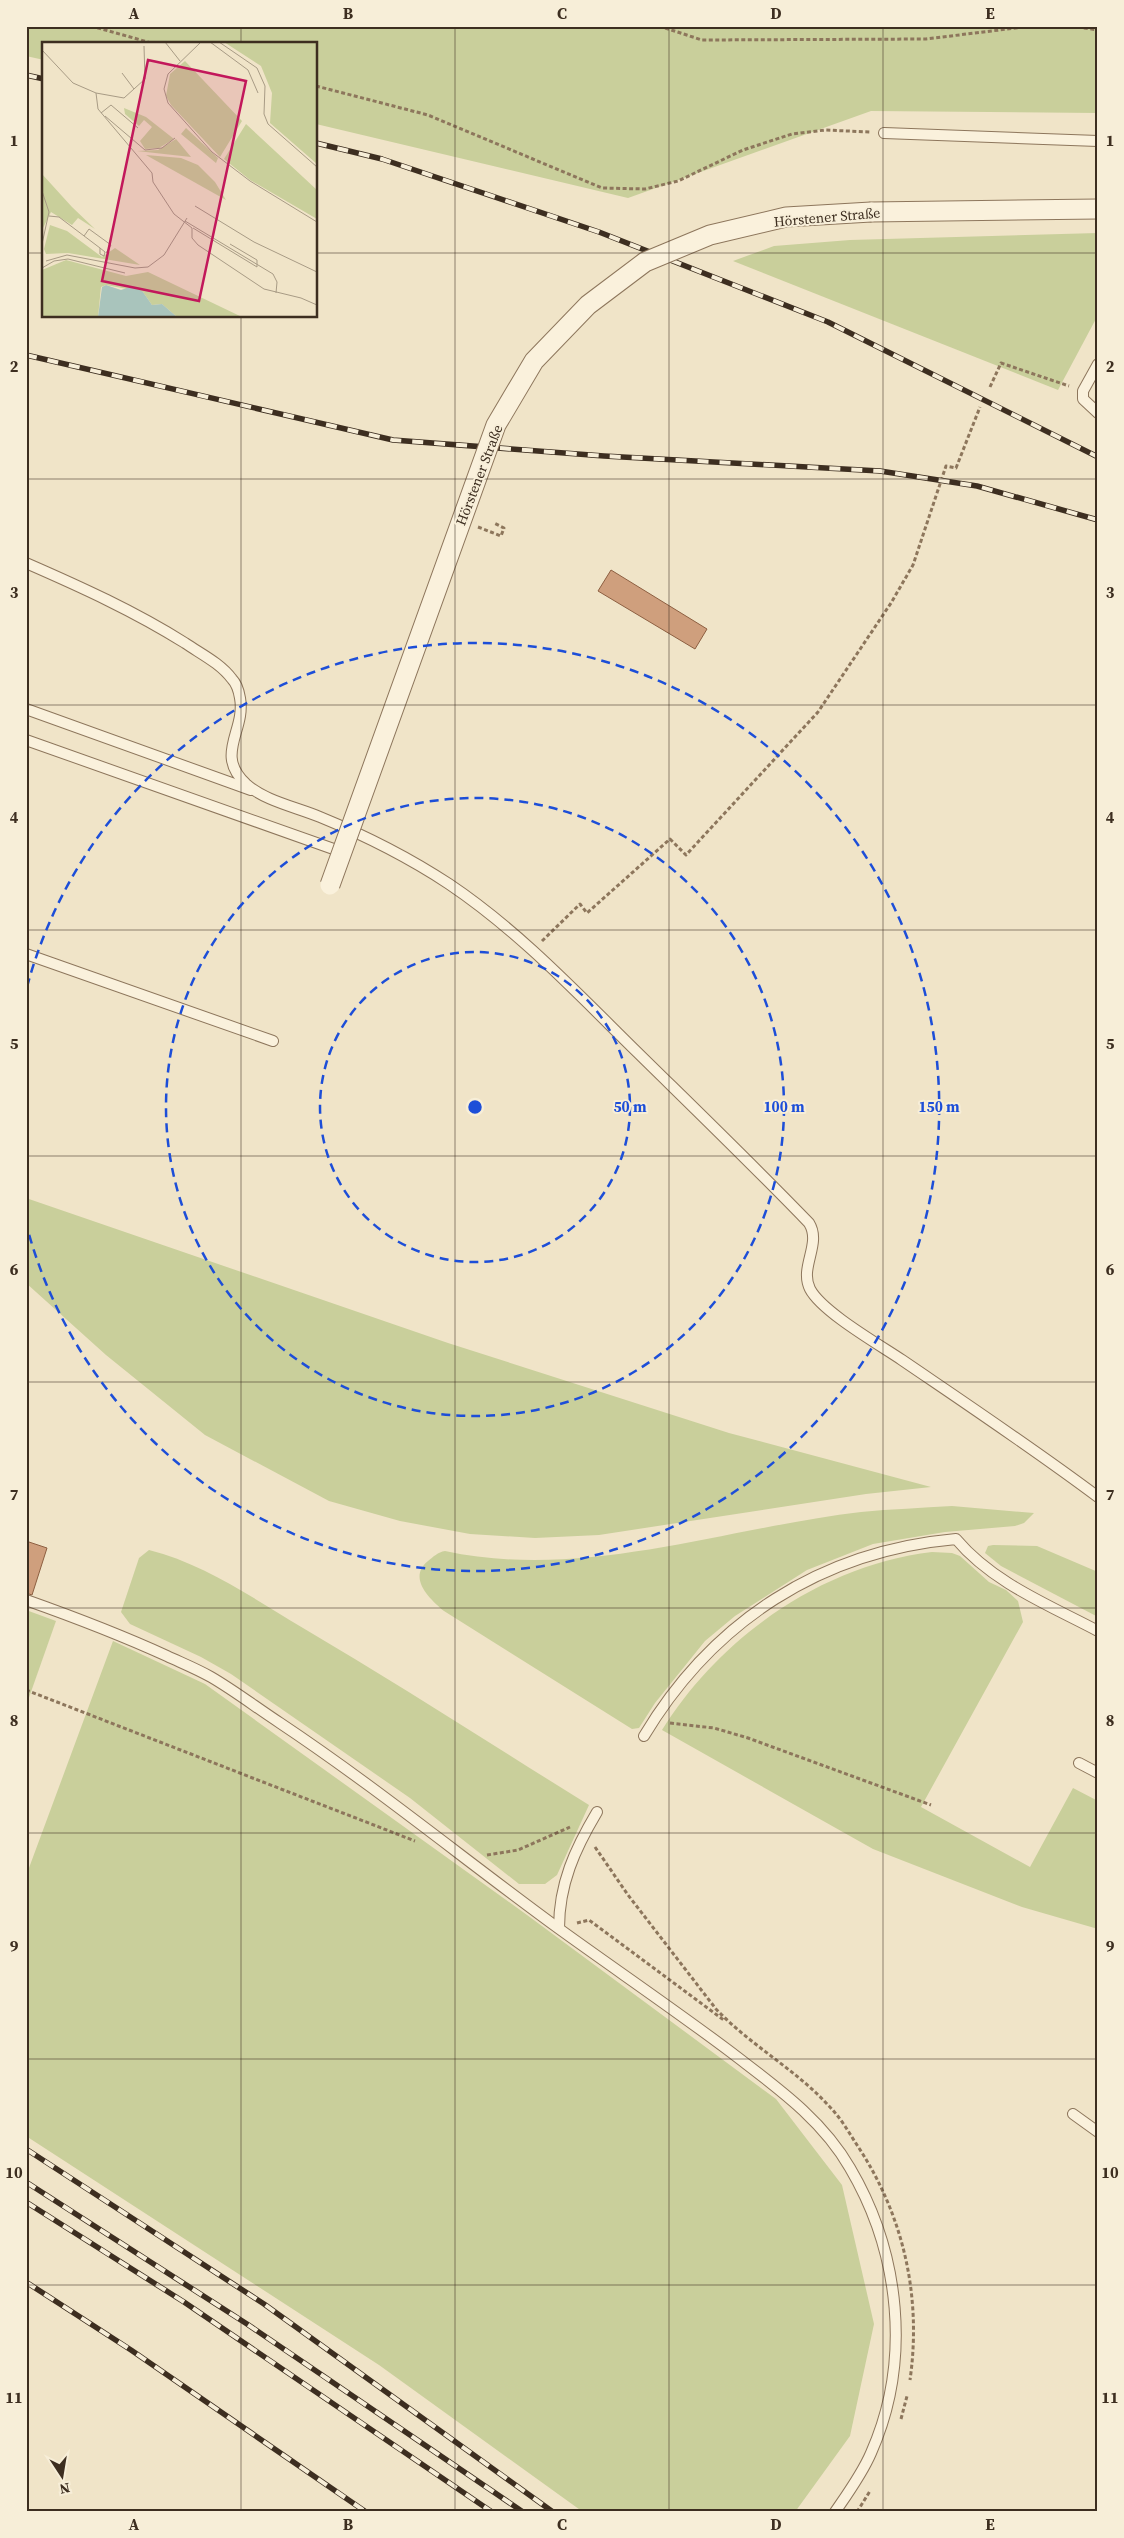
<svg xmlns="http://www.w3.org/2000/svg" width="1124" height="2538" font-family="'Source Serif 4',serif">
<rect width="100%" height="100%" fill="#f0e4c8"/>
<g fill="#c9cf9b">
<path d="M26 26H1098V113L871 111 628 198 316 124V44H44V60L26 56Z"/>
<path d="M1098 233V315L1058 390 733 261 774 246 850 240Z"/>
<path d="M26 1198 448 1343 729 1433 931 1487 866 1494 599 1535 535 1538 470 1534 400 1521 329 1501 205 1435 106 1355 26 1283Z"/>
<path d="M952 1506 1034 1513 1024 1523 1015 1526 945 1532 873 1544 807 1570 735 1616 705 1641 655 1703 639 1728 632 1729 444 1611C430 1599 407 1578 428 1561 433 1557 438 1552 445 1551 584 1581 724 1528 861 1512 891 1509 922 1508 952 1506Z"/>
<path d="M993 1545 1037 1546 1098 1572V1617L1001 1566 985 1553 988 1546Z"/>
<path d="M149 1550C205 1564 254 1599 303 1628 400 1685 494 1746 589 1805L557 1875 545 1884H519L410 1798 231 1674 201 1657 130 1624 121 1612 139 1558Z"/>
<path d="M932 1552 952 1553 960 1556 989 1582 1006 1590 1018 1601 1023 1622 921 1807 1030 1867 1073 1788 1098 1801V1929L1022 1907 873 1849 662 1730C720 1637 822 1565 932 1552Z"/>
<path d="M26 1610 56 1621 26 1706Z"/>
<path d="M113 1641 205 1684 527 1915 776 2099 842 2185 874 2324 850 2436 795 2512H583L379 2365 26 2136V1876Z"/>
</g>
<g fill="#cf9f7d" stroke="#8d5f41">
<path d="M611 570 707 629 695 649 598 591Z"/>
<path d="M26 1541 47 1548 32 1595 26 1593Z"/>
</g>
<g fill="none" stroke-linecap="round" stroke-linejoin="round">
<g stroke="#8d765c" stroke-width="12">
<g id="service">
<path d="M884 133 1098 141"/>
<path d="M1098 364 1083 391V399L1098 413"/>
<path d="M26 563C81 587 134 611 185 643 201 654 220 663 232 679 236 683 239 692 240 698 246 731 214 754 246 784 265 801 296 807 320 817 364 835 408 857 449 884 519 931 577 993 637 1052 695 1109 753 1165 809 1223 822 1244 799 1267 810 1289 822 1312 880 1345 902 1360 968 1405 1034 1449 1098 1497"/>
<path d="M26 709 251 790"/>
<path d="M26 740 342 852"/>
<path d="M26 954 273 1041"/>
<path d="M26 1600C74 1617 121 1635 167 1656 182 1663 197 1669 211 1677 235 1691 257 1708 280 1723 376 1787 465 1860 558 1928 616 1970 675 2010 732 2053 776 2087 822 2119 850 2168 900 2253 912 2361 871 2453 862 2474 848 2493 835 2512"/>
<path d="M644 1736C713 1621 821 1551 956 1539 993 1583 1049 1605 1098 1631"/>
<path d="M1079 1763 1098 1773"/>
<path d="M559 1928C559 1884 575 1849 597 1812"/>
<path d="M1073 2114 1098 2132"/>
</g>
</g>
<g stroke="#8d765c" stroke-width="21">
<path id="minor" d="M871 212 1098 209"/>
</g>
<g stroke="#8d765c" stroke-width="3" stroke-dasharray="4 2.5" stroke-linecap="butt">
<path d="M91 26 155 44"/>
<path d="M659 26 702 40 926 39 1032 26"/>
<path d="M1071 26 1098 30"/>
<path d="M316 86 428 115 602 188 645 189 678 181 743 150 792 134 825 130 870 132"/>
<path d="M990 387 1001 363 1069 386"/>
<path d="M478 527 501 536 504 528 494 523"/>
<path d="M542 941 580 904 587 913 670 839 686 855 818 712 891 603 913 565 946 466 956 468 980 407"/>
<path d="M26 1690 415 1841"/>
<path d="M670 1723 714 1728 748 1738 931 1805"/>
<path d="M595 1847 628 1895 716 2009C750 2045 795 2069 828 2105 839 2116 847 2129 855 2142 903 2213 922 2295 910 2380"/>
<path d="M487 1855 518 1850 570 1827"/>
<path d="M577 1923 589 1920 725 2021"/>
<path d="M901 2419 907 2396"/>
<path d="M857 2512 870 2491"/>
</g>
<use href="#service" stroke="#faf1dc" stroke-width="10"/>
<use href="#minor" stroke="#faf1dc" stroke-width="19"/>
<g stroke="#3d2e20" stroke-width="5.5">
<g id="rail">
<path d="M26 75 44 79"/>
<path d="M316 143 382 159 599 232 828 322 1098 457"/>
<path d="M26 355 393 440 604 456 880 471 977 486 1098 520"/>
<path d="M26 2149 264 2304 553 2512"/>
<path d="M26 2182 247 2324 523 2512"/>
<path d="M26 2202 184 2302 492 2512"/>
<path d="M26 2282 131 2350 366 2512"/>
</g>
</g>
<use href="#rail" stroke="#f7eed8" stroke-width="4" stroke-dasharray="11" stroke-linecap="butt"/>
<g stroke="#8d765c" stroke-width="21" stroke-linecap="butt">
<path id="minor-bridge" d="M330 885 496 425 534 361 588 305 645 262 710 235 786 217 871 212"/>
</g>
<use href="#minor-bridge" stroke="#faf1dc" stroke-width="19"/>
</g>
<path fill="none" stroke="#3d2e20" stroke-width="1" stroke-opacity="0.55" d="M241 26V44M455 26V2512M669 26V2512M883 26V2512M26 253H44M316 253H1098M241 316V2512M26 479H1098M26 705H1098M26 930H1098M26 1156H1098M26 1382H1098M26 1608H1098M26 1833H1098M26 2059H1098M26 2285H1098"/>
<g fill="none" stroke="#1d4ed8" stroke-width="2.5" stroke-dasharray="9 6">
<circle cx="475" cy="1107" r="155"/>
<circle cx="475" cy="1107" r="309"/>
<path d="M27 987A464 464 0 1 1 27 1227"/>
</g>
<g text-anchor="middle" stroke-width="4" stroke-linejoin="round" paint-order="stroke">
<g font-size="14" fill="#3d2e20" stroke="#f7eed8">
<text transform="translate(827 217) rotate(-5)" y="5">Hörstener Straße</text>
<text transform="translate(479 475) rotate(-69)" y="5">Hörstener Straße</text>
</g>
</g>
<g transform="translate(42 42)">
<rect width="275" height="275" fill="#f0e4c8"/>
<path d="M182 0H275V122L228 81 230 51 219 24ZM143 19 200 79 178 115 129 63 124 54 128 32ZM82 66 104 75 132 97 117 106 103 107 98 99 110 85 102 78 97 84 83 72ZM204 82 275 148V177L208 138 182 117ZM144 86 176 116 174 121 139 92ZM134 97 149 115 95 109 116 108ZM104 113 139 116 156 123 173 140 184 158ZM0 132 30 165 53 187 36 176 30 183 9 170 0 188ZM8 183 25 189 60 215 73 206 98 223 26 211 4 212 2 207ZM24 218 84 234 106 230 200 275H135L120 262 110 263 101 250 64 243 59 245 56 275H0V228Z" fill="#c9cf9b"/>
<path d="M64 243 79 248 91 244 101 250 110 263 120 262 135 275H56L60 245Z" fill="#a9c4bc"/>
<path fill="none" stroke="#a89b85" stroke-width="1" d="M123 0 138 19M159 0 126 32 122 47 126 61 170 110 208 139 275 180M168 0 206 28 216 51M177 0 215 26 223 44 222 72 226 82 275 125M0 8 31 41 54 51 56 67 110 131 111 140 132 172 150 186V196L156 203 222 247 259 256 275 263M80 31 92 47M54 51 82 56 103 37 102 4M59 71 69 63 96 86M63 74 103 108 120 106 133 96M0 149 7 170 0 202M153 164 212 200 275 230M7 174 17 175 58 206V212L62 214 63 210 58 206M143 179 231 232 235 240 234 251M151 186 215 225V218L188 202M42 194 47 187 69 203 64 211M4 219 25 213 93 226 106 225 122 213 145 176M0 226 12 219 26 217 83 231"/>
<path fill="#c2185b" fill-opacity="0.15" stroke="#c2185b" stroke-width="2.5" d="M106 18 204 39 157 259 60 239Z"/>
<rect width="275" height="275" fill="none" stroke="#3d2e20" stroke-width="2.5"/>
</g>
<circle cx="475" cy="1107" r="8" fill="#1d4ed8" stroke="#f7eed8" stroke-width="2.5"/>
<g font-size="15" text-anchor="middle" font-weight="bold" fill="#1d4ed8" stroke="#f7eed8" stroke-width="4" stroke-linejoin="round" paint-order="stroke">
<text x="630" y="1112">50 m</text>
<text x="784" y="1112">100 m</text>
<text x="939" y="1112">150 m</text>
</g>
<rect width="1124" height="2538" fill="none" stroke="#f7eed8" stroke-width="55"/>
<g transform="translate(62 2476) rotate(168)" stroke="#f7eed8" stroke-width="4" paint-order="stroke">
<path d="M0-4L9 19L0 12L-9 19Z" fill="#3d2e20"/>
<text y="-8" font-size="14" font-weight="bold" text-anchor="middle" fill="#3d2e20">N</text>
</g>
<rect x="28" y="28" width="1068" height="2482" fill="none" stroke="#3d2e20" stroke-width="2"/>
<g font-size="16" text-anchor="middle" font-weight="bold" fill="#3d2e20">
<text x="134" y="19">A</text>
<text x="348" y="19">B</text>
<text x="562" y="19">C</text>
<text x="776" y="19">D</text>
<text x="990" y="19">E</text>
<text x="14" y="146">1</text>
<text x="1110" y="146">1</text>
<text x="14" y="372">2</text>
<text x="1110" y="372">2</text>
<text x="14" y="598">3</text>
<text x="1110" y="598">3</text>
<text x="14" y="823">4</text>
<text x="1110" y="823">4</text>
<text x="14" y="1049">5</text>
<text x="1110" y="1049">5</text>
<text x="14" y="1275">6</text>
<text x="1110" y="1275">6</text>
<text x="14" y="1500">7</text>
<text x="1110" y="1500">7</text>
<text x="14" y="1726">8</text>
<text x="1110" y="1726">8</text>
<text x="14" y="1952">9</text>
<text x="1110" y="1952">9</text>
<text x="14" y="2178">10</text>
<text x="1110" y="2178">10</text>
<text x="14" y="2403">11</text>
<text x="1110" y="2403">11</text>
<text x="134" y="2530">A</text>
<text x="348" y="2530">B</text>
<text x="562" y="2530">C</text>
<text x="776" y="2530">D</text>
<text x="990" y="2530">E</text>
</g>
</svg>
